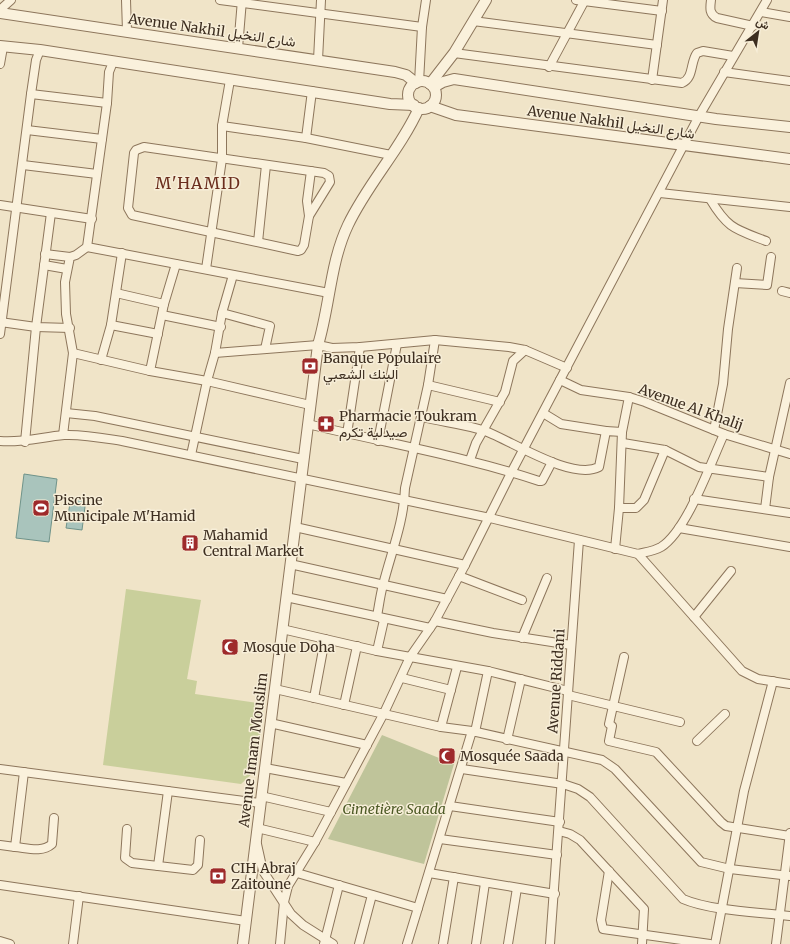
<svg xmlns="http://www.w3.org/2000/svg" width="790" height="944" font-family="Merriweather,Vazirmatn,serif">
<rect width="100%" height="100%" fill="#f0e4c8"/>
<path fill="#c9cf9b" d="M126 589 201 600 187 679 197 681 195 694 264 704 256 770 241 784 103 765Z"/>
<path fill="#bfc49a" d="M382 735 454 764 424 864 328 839Z"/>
<g fill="#a9c4bc" stroke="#6f938a">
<path d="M24 474 57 479 49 542 16 538Z"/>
<path d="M71 497 86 499 82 530 66 528Z"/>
</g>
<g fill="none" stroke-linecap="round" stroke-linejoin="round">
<g stroke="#8d765c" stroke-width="10">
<g id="minor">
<path d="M126 0 127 31"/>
<path d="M220 0 422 27"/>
<path d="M576 0 662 11"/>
<path d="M711 0C710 8 709 14 717 18L753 26"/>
<path d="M761 12 790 17"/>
<path d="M3 13 2 8 11 0"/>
<path d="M473 21 657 45"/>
<path d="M238 48 242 0"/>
<path d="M454 53 682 83C694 78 690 62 697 53L703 51 733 56"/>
<path d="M318 60 321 0"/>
<path d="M0 64 3 47"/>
<path d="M549 67 585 0"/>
<path d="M724 72 790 81"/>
<path d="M652 80 663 0"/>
<path d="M419 82 422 27 426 0"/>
<path d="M31 94 107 103"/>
<path d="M222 126 306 138 391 155"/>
<path d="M27 130 102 139"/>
<path d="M306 138 312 91"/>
<path d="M144 147 324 173 329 176 330 182 309 216 304 245 301 250 298 251 132 215 128 208 134 153 136 150Z"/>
<path d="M23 165 97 174"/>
<path d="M660 193 790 207"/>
<path d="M710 199C728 229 735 229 766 241"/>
<path d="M0 205 92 219"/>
<path d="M309 216 307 201 311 171"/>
<path d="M258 242 266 165"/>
<path d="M87 247 329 293"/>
<path d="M45 254 70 257"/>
<path d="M44 265 67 269"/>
<path d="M206 269 222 159V126L230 80"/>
<path d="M735 283 767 285 771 257"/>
<path d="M782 291 790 293"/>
<path d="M116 293 164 304"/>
<path d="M222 313 270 326 265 349"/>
<path d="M162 315 221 327"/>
<path d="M0 322 36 327 70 328"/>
<path d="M111 325 158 334"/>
<path d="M0 334 31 94 36 60 40 50"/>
<path d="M73 353 150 371 207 381 310 405"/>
<path d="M215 353 318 345 332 348 360 347 435 340 509 347 525 350 567 368"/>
<path d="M101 360 111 325 122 253"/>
<path d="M150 371 164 304 176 264"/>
<path d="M560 380 581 390 629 397 645 402 724 434 790 454"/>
<path d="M428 385 500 402"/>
<path d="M66 413 95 416 303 459"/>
<path d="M543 413 561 424 606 431"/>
<path d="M422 417C442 422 465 424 485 431 512 441 572 481 599 467L606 431 622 432"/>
<path d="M308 424C385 443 464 456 539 481H542L552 462"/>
<path d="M714 430 723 384 728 329 737 268"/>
<path d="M347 434 360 347"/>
<path d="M63 435 73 353 66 314 65 282 70 257 76 255 87 247 107 103 109 72 113 62"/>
<path d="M0 441C22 443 42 437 64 435 83 434 103 438 122 441L490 518 638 554C646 552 654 551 661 547 687 531 711 462 724 434"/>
<path d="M378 441 397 344"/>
<path d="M25 442 36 327 51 213"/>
<path d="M623 443 665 450 699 467 769 477"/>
<path d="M191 455 207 381 215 353 222 313 233 275"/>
<path d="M470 460 476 443 505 392 513 361 525 350"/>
<path d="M694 499 790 513"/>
<path d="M619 508H636L644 500 665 450"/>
<path d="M765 509 769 477 790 383"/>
<path d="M295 527 465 565"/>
<path d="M679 528 790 547"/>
<path d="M615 549 619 508 622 432 629 397"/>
<path d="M638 554 742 671 758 679 790 684"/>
<path d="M290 564 447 599"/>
<path d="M459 576 522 600"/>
<path d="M286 597 430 628"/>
<path d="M694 617 731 571"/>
<path d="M435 621 493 633 571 645"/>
<path d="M282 629 377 651 488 671 568 691"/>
<path d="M522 638 547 578"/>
<path d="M377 651 384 620 377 616C379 606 380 596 383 585 391 553 404 522 405 488L428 385 435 340"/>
<path d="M624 657 609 724 612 726 609 741 656 752 721 822 726 826 790 836"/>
<path d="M402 678 451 690"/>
<path d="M275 689 441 727 472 731 602 760 615 769 701 862 730 869 790 876"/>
<path d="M568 695 680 722"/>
<path d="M314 698 325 639"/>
<path d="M344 705 357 646"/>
<path d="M270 723 367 745"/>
<path d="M441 727 457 667"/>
<path d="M475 732 488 671"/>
<path d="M507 740 521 679"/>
<path d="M697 741 725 714"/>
<path d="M265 768 346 783"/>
<path d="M0 769 260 803"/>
<path d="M462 769 563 784 578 789 590 797 683 899C711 911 759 912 790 916"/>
<path d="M261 796 331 812"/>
<path d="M450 806 560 822"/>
<path d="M257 828 315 842"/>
<path d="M127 829 125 858 132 863 193 870 198 865 200 840"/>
<path d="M559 831 570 834 580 840 644 909 642 944"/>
<path d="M440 839 557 855"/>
<path d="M257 844 263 871 291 914 303 925 333 944"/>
<path d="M0 845 15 847 24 772"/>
<path d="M15 847C27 848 42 853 52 844L54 818"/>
<path d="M158 866 168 791"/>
<path d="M609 871 601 920 603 929 710 944"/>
<path d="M297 873 418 908"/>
<path d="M429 873 555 894"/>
<path d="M0 885 246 921"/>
<path d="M0 941 10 944"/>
<path d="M73 944 79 896"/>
<path d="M280 944 284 902 288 886 315 842 384 713 410 657 435 621 465 565 512 471 699 116 767 0"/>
<path d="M324 944 339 885"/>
<path d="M359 944 372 895"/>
<path d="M407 944 472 731"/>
<path d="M443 944 454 877"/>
<path d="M476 944 485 883"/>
<path d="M508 944 517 888"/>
<path d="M550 944 579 540"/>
<path d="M715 944 744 791 773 681"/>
<path d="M776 944 790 833"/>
</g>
</g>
<g stroke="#8d765c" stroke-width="12">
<g id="tertiary">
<path d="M0 13 395 72 406 75 416 83"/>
<path d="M0 46 40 50 390 104 414 105"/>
<circle cx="422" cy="95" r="14"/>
<path d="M430 84 454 53 486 0"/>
<path d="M434 87 443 82 454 79 716 119 790 127"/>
<path d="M430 106 456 115 790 159"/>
<path d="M243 944 318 345C330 305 330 263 348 225 368 183 400 150 419 108"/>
</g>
</g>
<use href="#minor" stroke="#faf1dc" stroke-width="8"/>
<use href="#tertiary" stroke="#faf1dc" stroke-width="10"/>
</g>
<defs>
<g id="bank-square" transform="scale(0.9)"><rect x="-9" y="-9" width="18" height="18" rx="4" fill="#9e2a2b" stroke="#f7eed8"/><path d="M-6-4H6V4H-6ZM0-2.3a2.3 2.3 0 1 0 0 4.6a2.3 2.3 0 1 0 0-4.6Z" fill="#fff"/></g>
<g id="pharmacy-square" transform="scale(0.9)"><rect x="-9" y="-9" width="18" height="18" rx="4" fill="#9e2a2b" stroke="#f7eed8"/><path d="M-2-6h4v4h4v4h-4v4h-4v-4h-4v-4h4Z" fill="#fff"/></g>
<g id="stadium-square" transform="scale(0.9)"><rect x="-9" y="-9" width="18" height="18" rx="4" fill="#9e2a2b" stroke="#f7eed8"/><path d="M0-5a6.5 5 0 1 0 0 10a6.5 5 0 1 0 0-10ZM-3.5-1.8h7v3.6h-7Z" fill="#fff"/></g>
<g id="building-square" transform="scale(0.9)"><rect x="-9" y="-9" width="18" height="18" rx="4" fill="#9e2a2b" stroke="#f7eed8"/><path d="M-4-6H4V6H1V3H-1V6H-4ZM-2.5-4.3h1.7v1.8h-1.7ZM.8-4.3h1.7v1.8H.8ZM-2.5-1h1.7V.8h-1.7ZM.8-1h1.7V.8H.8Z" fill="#fff"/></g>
<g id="mosque-square" transform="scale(0.9)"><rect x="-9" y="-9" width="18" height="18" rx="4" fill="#9e2a2b" stroke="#f7eed8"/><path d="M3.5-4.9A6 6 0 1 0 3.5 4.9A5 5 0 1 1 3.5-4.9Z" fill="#fff"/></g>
</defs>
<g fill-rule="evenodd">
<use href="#bank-square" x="310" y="366"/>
<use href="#pharmacy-square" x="326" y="424"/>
<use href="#stadium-square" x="41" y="508"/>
<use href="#building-square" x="190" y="543"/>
<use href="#mosque-square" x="230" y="647"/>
<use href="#mosque-square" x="447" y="756"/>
<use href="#bank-square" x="218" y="876"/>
</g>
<g text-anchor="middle" stroke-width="3" stroke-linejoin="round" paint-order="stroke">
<g font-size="14" fill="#3d2e20" stroke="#f7eed8">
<text transform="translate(212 30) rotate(8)" y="5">Avenue Nakhil شارع النخيل</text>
<text transform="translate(611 122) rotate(8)" y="5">Avenue Nakhil شارع النخيل</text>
<text transform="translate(691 407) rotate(20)" y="5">Avenue Al Khalij</text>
<text transform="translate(556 681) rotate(-86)" y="5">Avenue Riddani</text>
<text transform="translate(253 750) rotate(-83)" y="5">Avenue Imam Mouslim</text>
</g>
<g font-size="14" fill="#3d2e20" stroke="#f7eed8" text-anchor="start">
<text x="323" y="363">Banque Populaire<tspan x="323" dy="16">البنك الشعبي</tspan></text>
<text x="339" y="421">Pharmacie Toukram<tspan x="339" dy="16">صيدلية تكرم</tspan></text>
<text x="54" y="505">Piscine<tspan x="54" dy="16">Municipale M'Hamid</tspan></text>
<text x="203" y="540">Mahamid<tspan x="203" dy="16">Central Market</tspan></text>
<text x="243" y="652">Mosque Doha</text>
<text x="460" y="761">Mosquée Saada</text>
<text x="231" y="873">CIH Abraj<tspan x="231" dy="16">Zaitoune</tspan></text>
</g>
<g font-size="14" font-style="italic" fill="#4d5a26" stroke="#f7eed8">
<text x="394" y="814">Cimetière Saada</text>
</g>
<g font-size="16" letter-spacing="1" fill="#6b2e1e" stroke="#f7eed8">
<text x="198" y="189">M'HAMID</text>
</g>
</g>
<g transform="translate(758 32) rotate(30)" stroke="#f7eed8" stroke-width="3" paint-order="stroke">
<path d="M0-3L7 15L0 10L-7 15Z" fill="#3d2e20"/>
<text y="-6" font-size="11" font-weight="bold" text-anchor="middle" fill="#3d2e20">ش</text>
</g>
</svg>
